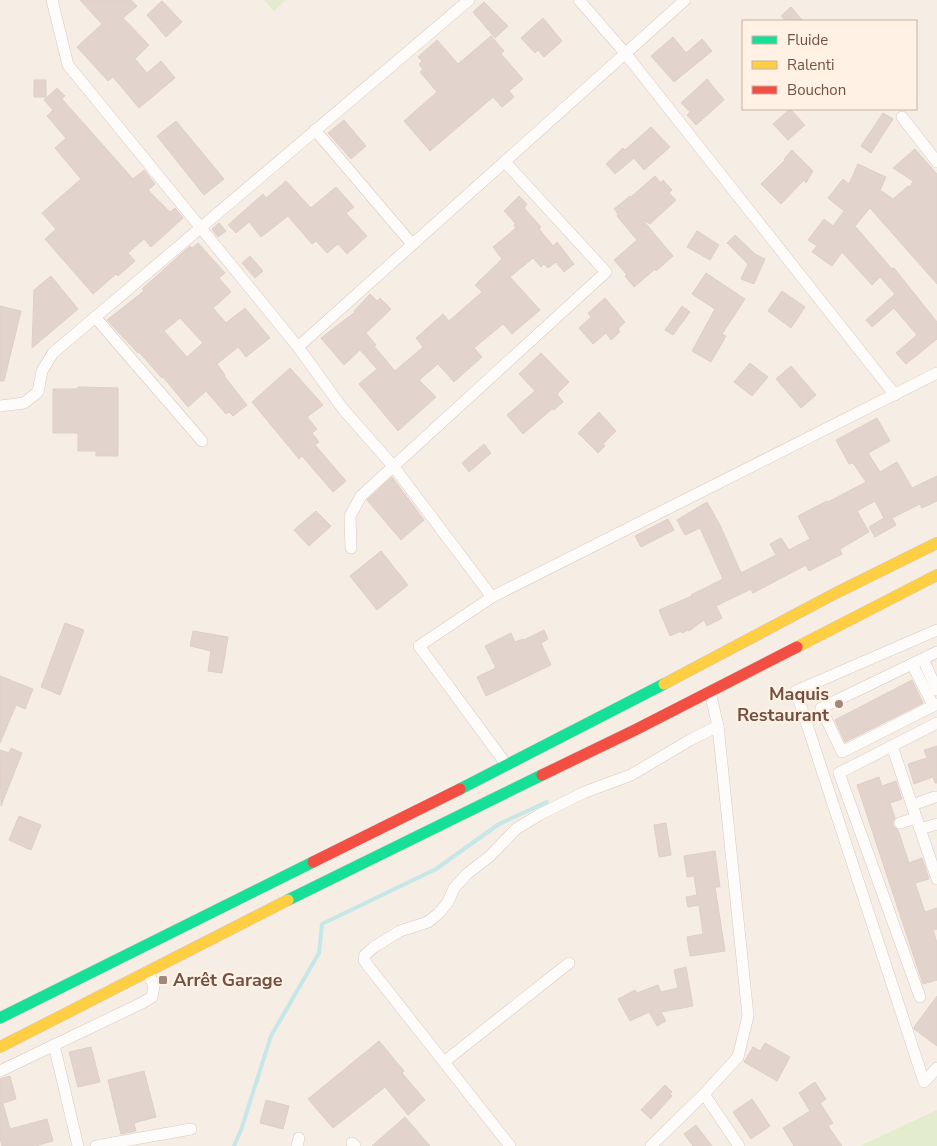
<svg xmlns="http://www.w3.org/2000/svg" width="937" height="1146" font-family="'Nunito Sans',sans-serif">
<rect width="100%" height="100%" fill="#f6ede4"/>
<g fill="#e3eccd">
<path d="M264 0H286L274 11Z"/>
<path d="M937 1110V1146H860Z"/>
</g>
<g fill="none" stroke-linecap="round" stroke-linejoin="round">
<path stroke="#c5e7e7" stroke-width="4" d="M234 1146 241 1130 271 1036 319 953 322 924 436 869 499 824 547 802"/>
</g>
<g fill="#e2d4cc" stroke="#dfcfc6" fill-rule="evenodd">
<path d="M80 0H131L137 6 123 18 149 45 135 59 147 73 161 61 175 78 139 108 113 77 108 81 77 47 102 24Z"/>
<path d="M162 1 182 22 166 37 147 15Z"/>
<path d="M484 2 508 26 495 38 473 12Z"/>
<path d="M791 7 803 21H786L781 16Z"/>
<path d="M543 18 562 41 544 57 538 50 535 53 521 38Z"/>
<path d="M491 36 504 51 501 54 523 79 509 91 514 97 502 107 493 97 430 151 404 121 437 92 420 72 423 69 419 64 422 61 418 57 437 40 458 64Z"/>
<path d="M673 37 686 53 702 39 712 51 674 82 651 56Z"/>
<path d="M707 79 724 100 696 125 687 115 690 112 681 103Z"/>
<rect x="34" y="80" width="12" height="17"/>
<path d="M57 88 65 96 62 99 133 179 144 170 155 184 148 190 170 212 175 208 183 218 151 247 144 239 128 253 135 261 118 276 116 274 93 294 45 239 56 229 42 213 81 179 55 148 66 138 47 116 53 110 44 100Z"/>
<path d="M790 109 805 125 788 140 773 124Z"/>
<path d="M883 113 893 119 871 153 861 146Z"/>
<path d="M344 120 366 146 351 159 328 133Z"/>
<path d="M176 121 224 179 204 195 157 136Z"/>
<path d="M651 127 670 147 644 170 634 158 615 174 606 164 623 148 625 150Z"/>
<path d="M915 149 937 174V284L870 208 855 226 892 269 894 268 937 322V339L906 364 896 353 917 335 894 308 872 327 866 320 895 294 880 277 872 285 842 252 832 266 812 252 817 246 808 240 824 219 833 226 844 211 828 198 843 179 849 184 858 164 886 177 880 190 893 199 908 186 910 187 913 181 893 168Z"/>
<path d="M792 150 813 171 806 183 804 180 781 204 761 184 785 160 784 159Z"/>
<path d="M655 176 661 183 663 180 672 190 669 193 676 200 650 224 642 219 673 256 656 271 655 269 634 287 625 276 627 275 614 260 637 240 617 216 618 214 614 209 630 196 631 197Z"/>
<path d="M286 181 311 208 336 187 354 207 346 213 367 236 347 254 338 244 327 253 316 241 312 244 288 216 261 237 249 222 236 233 228 225 263 194 266 198Z"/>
<path d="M519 196 527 204 524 208 541 227 539 229 553 246 557 242 574 264 564 272 556 262 548 268 544 264 541 267 533 258 510 277 540 310 512 334 503 324 474 348 482 357 454 382 438 364 419 380 436 397 398 431 359 384 377 369 360 350 344 365 321 338 355 312 354 311 370 294 377 301 380 298 391 309 366 333 376 345 374 346 395 371 423 347 416 338 443 314 449 321 482 292 475 285 502 259 493 247 516 228 514 225 516 224 504 211Z"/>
<path d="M219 223 226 231 218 237 212 229Z"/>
<path d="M697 231 719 245 710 260 687 247Z"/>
<path d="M735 235 755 254 765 259 754 284 741 279 748 264 727 243Z"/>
<path d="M198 243 225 273 219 278 231 292 213 308 226 323 245 308 270 338 246 357 238 347 217 364 225 375 224 376 247 405 233 416 229 412 226 414 206 391 188 407 163 377 162 378 139 352 138 353 107 320 144 291 142 289 190 246 192 248ZM180 318 203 343 187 357 164 331Z"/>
<path d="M250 256 263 271 255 278 242 263Z"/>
<path d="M706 273 745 299 722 334 726 336 711 362 692 351 715 309 692 294Z"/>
<path d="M51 276 78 309 32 348 34 290Z"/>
<path d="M782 291 805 307 791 328 768 311Z"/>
<path d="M605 298 625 322 618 329 620 332 611 340 606 333 593 344 579 328 591 317 588 313Z"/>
<path d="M0 306 21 311 4 381H0Z"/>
<path d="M682 306 690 312 673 335 665 330Z"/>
<path d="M541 353 569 382 557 394 563 402 554 410 552 409 523 434 507 415 535 391 519 374Z"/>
<path d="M750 363 768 377 752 396 734 382Z"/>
<path d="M791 366 816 395 801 408 776 379Z"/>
<path d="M290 368 323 405 307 417 317 429 312 433 319 442 315 445 346 481 333 492 302 456 299 459 252 402Z"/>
<path d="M78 387 118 388V456H96V451H78V433H53V389H78Z"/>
<path d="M599 412 616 431 603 444 605 446 598 453 578 433Z"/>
<path d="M877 418 890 441 868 453 880 472 897 462 912 488 937 476V501L922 508 920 504 892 518 896 525 875 537 869 527 884 518 875 501 857 511 869 532 840 549 842 554 809 571 806 565 753 593 751 589 716 606 722 618 707 626 704 620 689 631 688 630 682 633 681 631 670 636 659 610 692 596 691 595 723 579 700 528 685 535 677 520 707 502 720 525 741 573 776 555 770 544 781 538 789 550 810 539 798 516 827 501 828 502 866 482 853 463 849 464 836 440Z"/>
<path d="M484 444 491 453 469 472 462 463Z"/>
<path d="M392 477 424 520 401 540 367 500Z"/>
<path d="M316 511 331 526 309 546 294 530Z"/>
<path d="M668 519 674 530 641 547 635 536Z"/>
<path d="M381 551 408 585 377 610 350 576Z"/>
<path d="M65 623 84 630 60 695 41 687Z"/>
<path d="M544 630 548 639 541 643 551 665 486 696 477 677 496 668 485 646 511 633 515 642 523 639 524 640Z"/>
<path d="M193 631 228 637 222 673 208 671 211 651 190 646Z"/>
<path d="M0 676 33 689 25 709 16 705 0 743Z"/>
<path d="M912 680 923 703 845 742 835 720Z"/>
<path d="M937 746V783H935L933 777 914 784 908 764 927 758 924 750Z"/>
<path d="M11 748 22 753 1 806 0 750 9 753Z"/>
<path d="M879 777 882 786 896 781 902 799 890 803 895 818 893 821V826L898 830 909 863 922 858 929 879 915 883 925 912 937 908V929L933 930 937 943V980L923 984 857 785Z"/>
<path d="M19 816 41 825 31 850 9 840Z"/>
<path d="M666 823 671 855 659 857 654 825Z"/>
<path d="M715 851 720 887H715L725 951 690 956 687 937 703 934 699 905 688 907 686 897 697 895 694 876 687 877 684 856Z"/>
<path d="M686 967 693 1006 661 1012 666 1021 657 1026 649 1012 630 1021 618 999 635 990 637 993 658 985 661 992 678 988 674 970Z"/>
<path d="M937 996V1046L914 1029V1027Z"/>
<path d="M379 1041 404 1071 402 1073 425 1100 408 1115 385 1087 333 1128 308 1099Z"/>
<path d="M765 1043 790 1057 777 1081 744 1062 753 1047 760 1051Z"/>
<path d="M91 1047 100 1082 78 1087 69 1052Z"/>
<path d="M144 1071 156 1117 134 1123 136 1131 121 1134 108 1080Z"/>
<path d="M10 1076 16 1099 0 1104V1079Z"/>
<path d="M815 1082 826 1099 820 1103 833 1123 828 1126 842 1146H794L783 1128 810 1111 799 1093Z"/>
<path d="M665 1085 672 1092 670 1094 672 1096 651 1119 641 1110Z"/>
<path d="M752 1099 770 1126 751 1139 733 1112Z"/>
<path d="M266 1100 289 1106 283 1129 260 1123Z"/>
<path d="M0 1104H3L10 1129 47 1119 53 1141 35 1146H2L0 1138Z"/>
<path d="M405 1117 430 1146H372Z"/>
<path d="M696 1125 712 1146H693L684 1134Z"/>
</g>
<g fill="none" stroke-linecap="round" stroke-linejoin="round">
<g stroke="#d7cac2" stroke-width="12">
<g id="street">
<path d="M52 0 68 65 298 347 343 409 394 467 492 597"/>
<path d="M579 0 625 53 895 395"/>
<path d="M902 117 937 162"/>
<path d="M315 130 412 244"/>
<path d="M95 317 202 441"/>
<path d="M298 347 685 0"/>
<path d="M0 406 24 403 38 392 42 371 53 353 469 0"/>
<path d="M351 548 350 516 361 496 606 272 505 162"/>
<path d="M937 630 796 691 924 1082 937 1068"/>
<path d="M937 652 821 708 842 752 937 704"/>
<path d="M923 659 937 690"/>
<path d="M912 664 933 705"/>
<path d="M710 692 718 726 748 1016 738 1057 704 1094 739 1146"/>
<path d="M892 746 937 879"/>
<path d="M506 764 419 646 492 597 937 373"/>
<path d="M912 805 935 797"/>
<path d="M900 823 916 818"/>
<path d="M920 829 937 824"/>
<path d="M920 997 839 773 937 723"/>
<path d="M54 1045 78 1146"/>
<path d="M444 1062 569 963"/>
<path d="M0 1071 142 1003 152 997 154 986 148 972"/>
<path d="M352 1143 355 1146"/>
<path d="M96 1146 191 1129"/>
<path d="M297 1146 299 1138"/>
<path d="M510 1146 369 967 364 960 365 955 374 947 400 931 428 922 439 913 448 902 454 888 467 874 490 856 516 829 539 815 585 792 631 775 690 740 718 726"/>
<path d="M651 1146 704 1094"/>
</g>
</g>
<g stroke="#d5c8c2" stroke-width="12">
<g id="fast">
<path d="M460 789 664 684"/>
<path d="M288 900 542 775"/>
<path d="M0 1018 313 862"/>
</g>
</g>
<g stroke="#d5c8c2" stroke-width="12">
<g id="slow">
<path d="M797 647 937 575"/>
<path d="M664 684 836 593 937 543"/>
<path d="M0 1047 288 900"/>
</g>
</g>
<g stroke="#d5c8c2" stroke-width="12">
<g id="jam">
<path d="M542 775 635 730 797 647"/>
<path d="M313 862 460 789"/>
</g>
</g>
<use href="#street" stroke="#fefcfb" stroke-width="11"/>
<use href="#fast" stroke="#16e098" stroke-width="11"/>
<use href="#slow" stroke="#ffcf43" stroke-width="11"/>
<use href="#jam" stroke="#f24e42" stroke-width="11"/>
</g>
<g fill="#a2877c" stroke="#fff2e4" stroke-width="2">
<circle cx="839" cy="704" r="5"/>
<rect x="158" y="975" width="10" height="10" rx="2.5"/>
</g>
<g text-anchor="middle" stroke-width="4.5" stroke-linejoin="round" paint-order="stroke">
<g font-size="18" font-weight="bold" fill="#745044" stroke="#fff2e4" text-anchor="end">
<text x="829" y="700">Maquis<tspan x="829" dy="21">Restaurant</tspan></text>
<text x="173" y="986" text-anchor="start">Arrêt Garage</text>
</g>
</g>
<rect x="742" y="20" width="175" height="90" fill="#fff2e4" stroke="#c7b1a4"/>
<rect x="752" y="36" width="25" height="8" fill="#16e098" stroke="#c7b1a4"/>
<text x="787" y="45" font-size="15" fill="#745044">Fluide</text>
<rect x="752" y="61" width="25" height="8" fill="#ffcf43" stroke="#c7b1a4"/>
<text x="787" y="70" font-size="15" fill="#745044">Ralenti</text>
<rect x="752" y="86" width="25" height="8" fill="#f24e42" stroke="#c7b1a4"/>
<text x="787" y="95" font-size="15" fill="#745044">Bouchon</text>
</svg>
